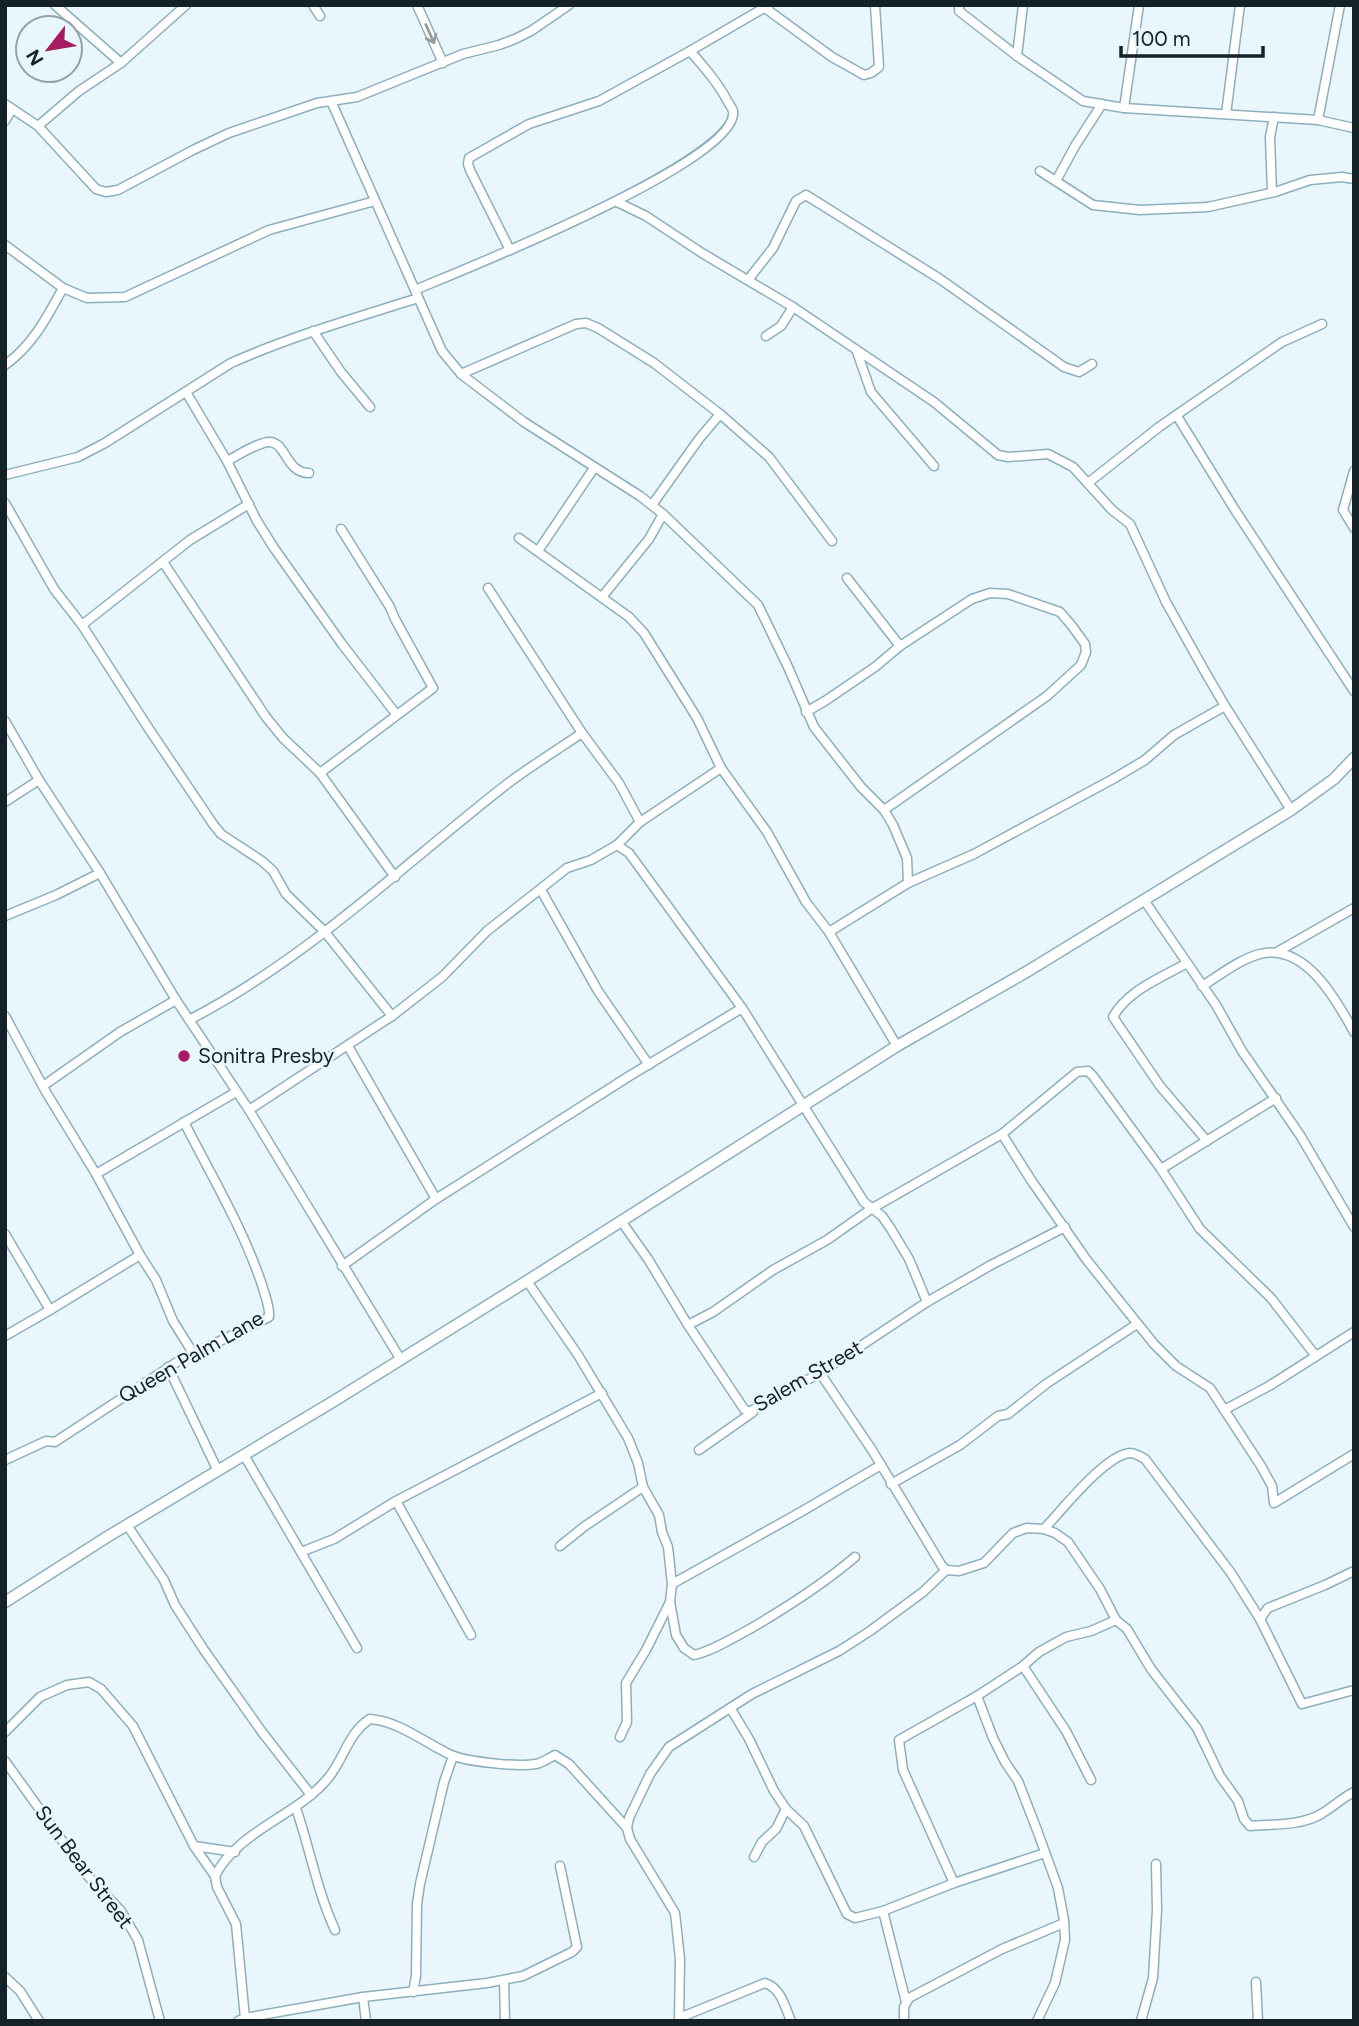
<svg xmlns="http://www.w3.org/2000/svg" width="1359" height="2026" font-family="Figtree,sans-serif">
<rect width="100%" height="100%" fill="#e9f7fd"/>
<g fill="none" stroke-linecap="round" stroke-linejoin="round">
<g stroke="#8cafbd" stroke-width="11">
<g id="minor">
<path d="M55 5 121 63"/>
<path d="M313 5 320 16"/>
<path d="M417 5 443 63"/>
<path d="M959 5V11L1017 56 1083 101 1124 108 1318 120 1354 128"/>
<path d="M765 8 832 57 864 75 871 73 879 67 875 5"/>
<path d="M1017 56 1023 5"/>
<path d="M331 101 442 351 461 374 524 422 640 496 663 514 758 605 788 667 814 727 861 787 884 810 893 825 907 858 908 883"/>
<path d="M5 104 38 126 96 189 106 192 118 190 193 150 229 133 317 103 357 97 463 54 499 45 515 39 531 31 569 5"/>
<path d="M1124 108 1139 5"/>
<path d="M1226 114 1240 5"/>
<path d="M1318 120 1340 5"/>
<path d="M5 121 12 109"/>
<path d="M38 126 79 91 121 63 186 5"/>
<path d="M1040 171 1093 205 1140 210 1208 207 1275 192 1310 180 1342 177 1354 179"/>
<path d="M1056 181 1075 146 1102 104"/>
<path d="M1272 192 1270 137 1274 117"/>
<path d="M617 202 646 216 702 253 793 307 934 402 998 455 1008 457 1048 454 1073 467 1112 510 1130 524 1166 602 1204 670 1225 706 1291 810"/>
<path d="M5 245 63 288 87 298 125 297 269 230 375 201"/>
<path d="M510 250 470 170 468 164 469 158 529 124 599 101 690 51 769 5"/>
<path d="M748 280 773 248 796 201 806 195 940 279 1064 367 1079 372 1092 364"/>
<path d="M415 290C460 271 741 160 733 111 732 108 730 105 728 102 718 83 705 68 690 51"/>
<path d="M313 331 341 372 370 407"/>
<path d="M766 336 781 326 793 307"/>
<path d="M857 352 871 392 934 466"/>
<path d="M5 365C33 345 47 317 63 288"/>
<path d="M461 374 576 324 586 323 598 328 654 363 720 414 769 457 832 541"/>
<path d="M186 392 227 461 257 521 274 548 342 644 396 714"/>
<path d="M1177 416 1235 510 1354 691"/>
<path d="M227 461C239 455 254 444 268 442 286 440 285 473 309 473"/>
<path d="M1354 471 1343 510 1354 528"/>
<path d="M5 475 78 457 105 443 231 363C292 336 355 318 418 298"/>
<path d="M1088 483 1159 427 1282 342 1322 324"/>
<path d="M5 503 54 589 82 625 149 729 213 824 221 834 262 861 273 871 286 894 325 932 392 1016"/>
<path d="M652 505 699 439 720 414"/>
<path d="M519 538 629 617 644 633 697 718 721 768 767 832 806 902 829 932 897 1046"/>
<path d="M538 551 594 468"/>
<path d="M163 562 266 717 283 738 320 773 395 877"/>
<path d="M847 578 900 646"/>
<path d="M488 588 582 733 619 783 640 822"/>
<path d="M602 597 649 539 663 514"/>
<path d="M82 625 190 540 249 504"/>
<path d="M806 712 825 701 875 667 900 646 972 599 990 593 1008 594 1060 612 1072 626 1085 644 1086 652 1081 665 1047 696 884 810"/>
<path d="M5 721 39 780 100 873 176 1000 249 1110 401 1360"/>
<path d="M320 773 433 688 395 619 390 607 341 529"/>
<path d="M5 802 39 780"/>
<path d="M617 845 629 853 742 1008 864 1202 882 1216 891 1229 909 1259 927 1302"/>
<path d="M541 890 598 991 649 1065"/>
<path d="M1144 900 1216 1005 1242 1051 1300 1135 1354 1227"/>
<path d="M5 916 56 895 100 873"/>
<path d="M829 932 908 883 974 854 1113 779 1145 760 1174 735 1225 706"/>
<path d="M1277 952 1354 908"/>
<path d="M1187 963C1161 978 1128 990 1113 1017L1160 1086 1207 1141"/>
<path d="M1202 986C1220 975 1240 959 1260 954 1305 943 1336 999 1354 1032"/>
<path d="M5 1016 46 1092 96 1174 140 1255 156 1280 173 1321 193 1353"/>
<path d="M189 1020C307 959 403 865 507 784 531 766 557 750 582 733"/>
<path d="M348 1046 436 1199"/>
<path d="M43 1086 120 1032 176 1000"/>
<path d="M249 1110 392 1016 442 977 487 931 567 868 591 860 617 845 640 822 721 768"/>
<path d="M1002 1134 1031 1180 1086 1259 1121 1303 1154 1344 1176 1366 1210 1388 1261 1466 1272 1486 1274 1503 1354 1454"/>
<path d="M1161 1169 1276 1098"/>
<path d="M96 1174 236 1092"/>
<path d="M621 1221 648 1259 688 1325 744 1409 749 1412 820 1373 927 1302 991 1265 1065 1227"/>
<path d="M5 1234 50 1310"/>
<path d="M342 1266 436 1199 631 1075 742 1008"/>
<path d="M527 1281 578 1355 628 1438 638 1463 643 1487 659 1515 662 1532 668 1547 672 1584 670 1602 676 1635 684 1648 694 1655C712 1651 731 1639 748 1630 786 1608 822 1585 855 1557"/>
<path d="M688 1325 713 1312 773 1270 827 1240 871 1209 1002 1134 1077 1072 1088 1071 1093 1076 1161 1169 1200 1229 1271 1298 1315 1355"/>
<path d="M5 1336 50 1310 140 1255"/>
<path d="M168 1367 218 1471"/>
<path d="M820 1373 872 1450 942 1566 946 1570 959 1571 984 1563 1013 1533 1027 1528 1044 1529 1055 1533 1068 1542 1100 1589 1116 1620 1127 1629 1151 1669 1197 1728 1220 1776 1238 1801 1244 1819 1250 1826C1273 1824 1301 1826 1321 1814 1333 1807 1342 1798 1354 1792"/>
<path d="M1224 1410 1269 1386 1354 1332"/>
<path d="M699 1450 753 1412"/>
<path d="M244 1455 357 1648"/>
<path d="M5 1460 46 1441 55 1442 177 1362 269 1317C270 1306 265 1296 262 1285 243 1228 211 1175 184 1122"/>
<path d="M891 1484 960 1445 998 1416 1008 1414 1046 1384 1137 1324"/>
<path d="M396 1501 471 1635"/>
<path d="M127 1525 164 1580 175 1605 204 1650 262 1732 311 1795"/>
<path d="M1044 1529C1061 1511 1105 1455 1130 1453 1135 1453 1140 1456 1145 1459L1231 1573 1260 1619"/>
<path d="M560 1546 585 1526 643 1487"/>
<path d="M301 1552 334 1539 396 1501 602 1393"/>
<path d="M1354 1571 1325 1585 1268 1608 1260 1619 1302 1704 1354 1690"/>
<path d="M672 1584 799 1513 881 1465"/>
<path d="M1023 1666 1066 1731 1091 1780"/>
<path d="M977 1696 993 1738 1005 1762 1018 1781 1037 1830 1058 1888 1064 1920 1065 1940 1055 1983 1037 2021"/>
<path d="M731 1709 749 1739 774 1791 786 1809 804 1826 847 1914 855 1918 883 1911 954 1883 1045 1853"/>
<path d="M5 1732 40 1697 67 1685 89 1682 101 1689 133 1726 194 1846 215 1876 217 1887 236 1924 245 2018"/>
<path d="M620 1737 627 1722 626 1683 646 1650 670 1602"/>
<path d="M5 1761 86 1874 121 1911 138 1940 160 2021"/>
<path d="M296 1808C310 1849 317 1891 335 1930"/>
<path d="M194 1846 235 1852"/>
<path d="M754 1857 762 1842 776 1829 786 1809"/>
<path d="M215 1876C238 1830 298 1816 329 1777 344 1758 349 1732 370 1719 398 1721 424 1742 449 1754 465 1762 518 1767 536 1764 542 1763 549 1758 555 1755L569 1764 627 1828"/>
<path d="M954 1883 903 1770 899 1740 977 1696 1023 1666 1039 1652 1066 1637 1091 1631 1116 1620"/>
<path d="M883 1911 906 2002"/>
<path d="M5 1977 20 1991 39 2021"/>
<path d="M504 1980 505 2021"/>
<path d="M1256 1982 1258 2021"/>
<path d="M413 1992 416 1976 417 1904 420 1884 444 1782 453 1756"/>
<path d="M363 1997 366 2021"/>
<path d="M680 2020 684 2016 765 1983C781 1988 785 2007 791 2021"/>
<path d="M238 2021 245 2018 363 1997 487 1983 523 1976 572 1952 577 1947 560 1866"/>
<path d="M679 2021 680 1959 675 1913 630 1839 627 1828 629 1818 650 1774 669 1747 752 1694 839 1651 870 1631 923 1592 946 1570"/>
<path d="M904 2021V2007L909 1998 1002 1949 1064 1923"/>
<path d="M1141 2021 1153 1978 1157 1910 1156 1864"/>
</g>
</g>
<g stroke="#8cafbd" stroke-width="13">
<path id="tertiary" d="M5 1602 107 1537 334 1401 527 1281 897 1046 1028 971 1291 810 1334 779 1354 758"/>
</g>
<use href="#minor" stroke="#fff" stroke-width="8"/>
<use href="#tertiary" stroke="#fff" stroke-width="10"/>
</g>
<defs><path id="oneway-shaft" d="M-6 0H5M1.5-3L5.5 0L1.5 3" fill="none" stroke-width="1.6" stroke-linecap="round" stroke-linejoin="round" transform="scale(1.75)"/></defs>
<use stroke="#959c9e" href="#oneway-shaft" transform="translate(430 34) rotate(66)"/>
<circle fill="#a71c61" stroke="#e9f7fd" stroke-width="2.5" cx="184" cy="1056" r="7"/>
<g text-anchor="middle" stroke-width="5" stroke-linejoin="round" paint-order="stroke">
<g font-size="21" fill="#142227" stroke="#e9f7fd" text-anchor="start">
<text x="198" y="1063">Sonitra Presby</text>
</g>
<g font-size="21" fill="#142227" stroke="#e9f7fd">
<text transform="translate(191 1357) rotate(-30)" y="7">Queen Palm Lane</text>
<text transform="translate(808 1376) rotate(-30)" y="7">Salem Street</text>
<text transform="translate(84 1867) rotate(53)" y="7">Sun Bear Street</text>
</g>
</g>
<rect width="1359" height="2026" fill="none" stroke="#142227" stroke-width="14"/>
<g transform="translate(49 49) rotate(239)"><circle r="33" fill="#e9f7fd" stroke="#94a2a7" stroke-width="2"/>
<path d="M0-5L12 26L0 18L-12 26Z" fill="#a71c61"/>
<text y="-10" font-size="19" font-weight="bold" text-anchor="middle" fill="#142227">N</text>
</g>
<path d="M1121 46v10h142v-10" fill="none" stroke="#142227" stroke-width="3.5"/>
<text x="1132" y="46" font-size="21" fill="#142227" stroke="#e9f7fd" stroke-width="5" paint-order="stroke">100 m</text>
</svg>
